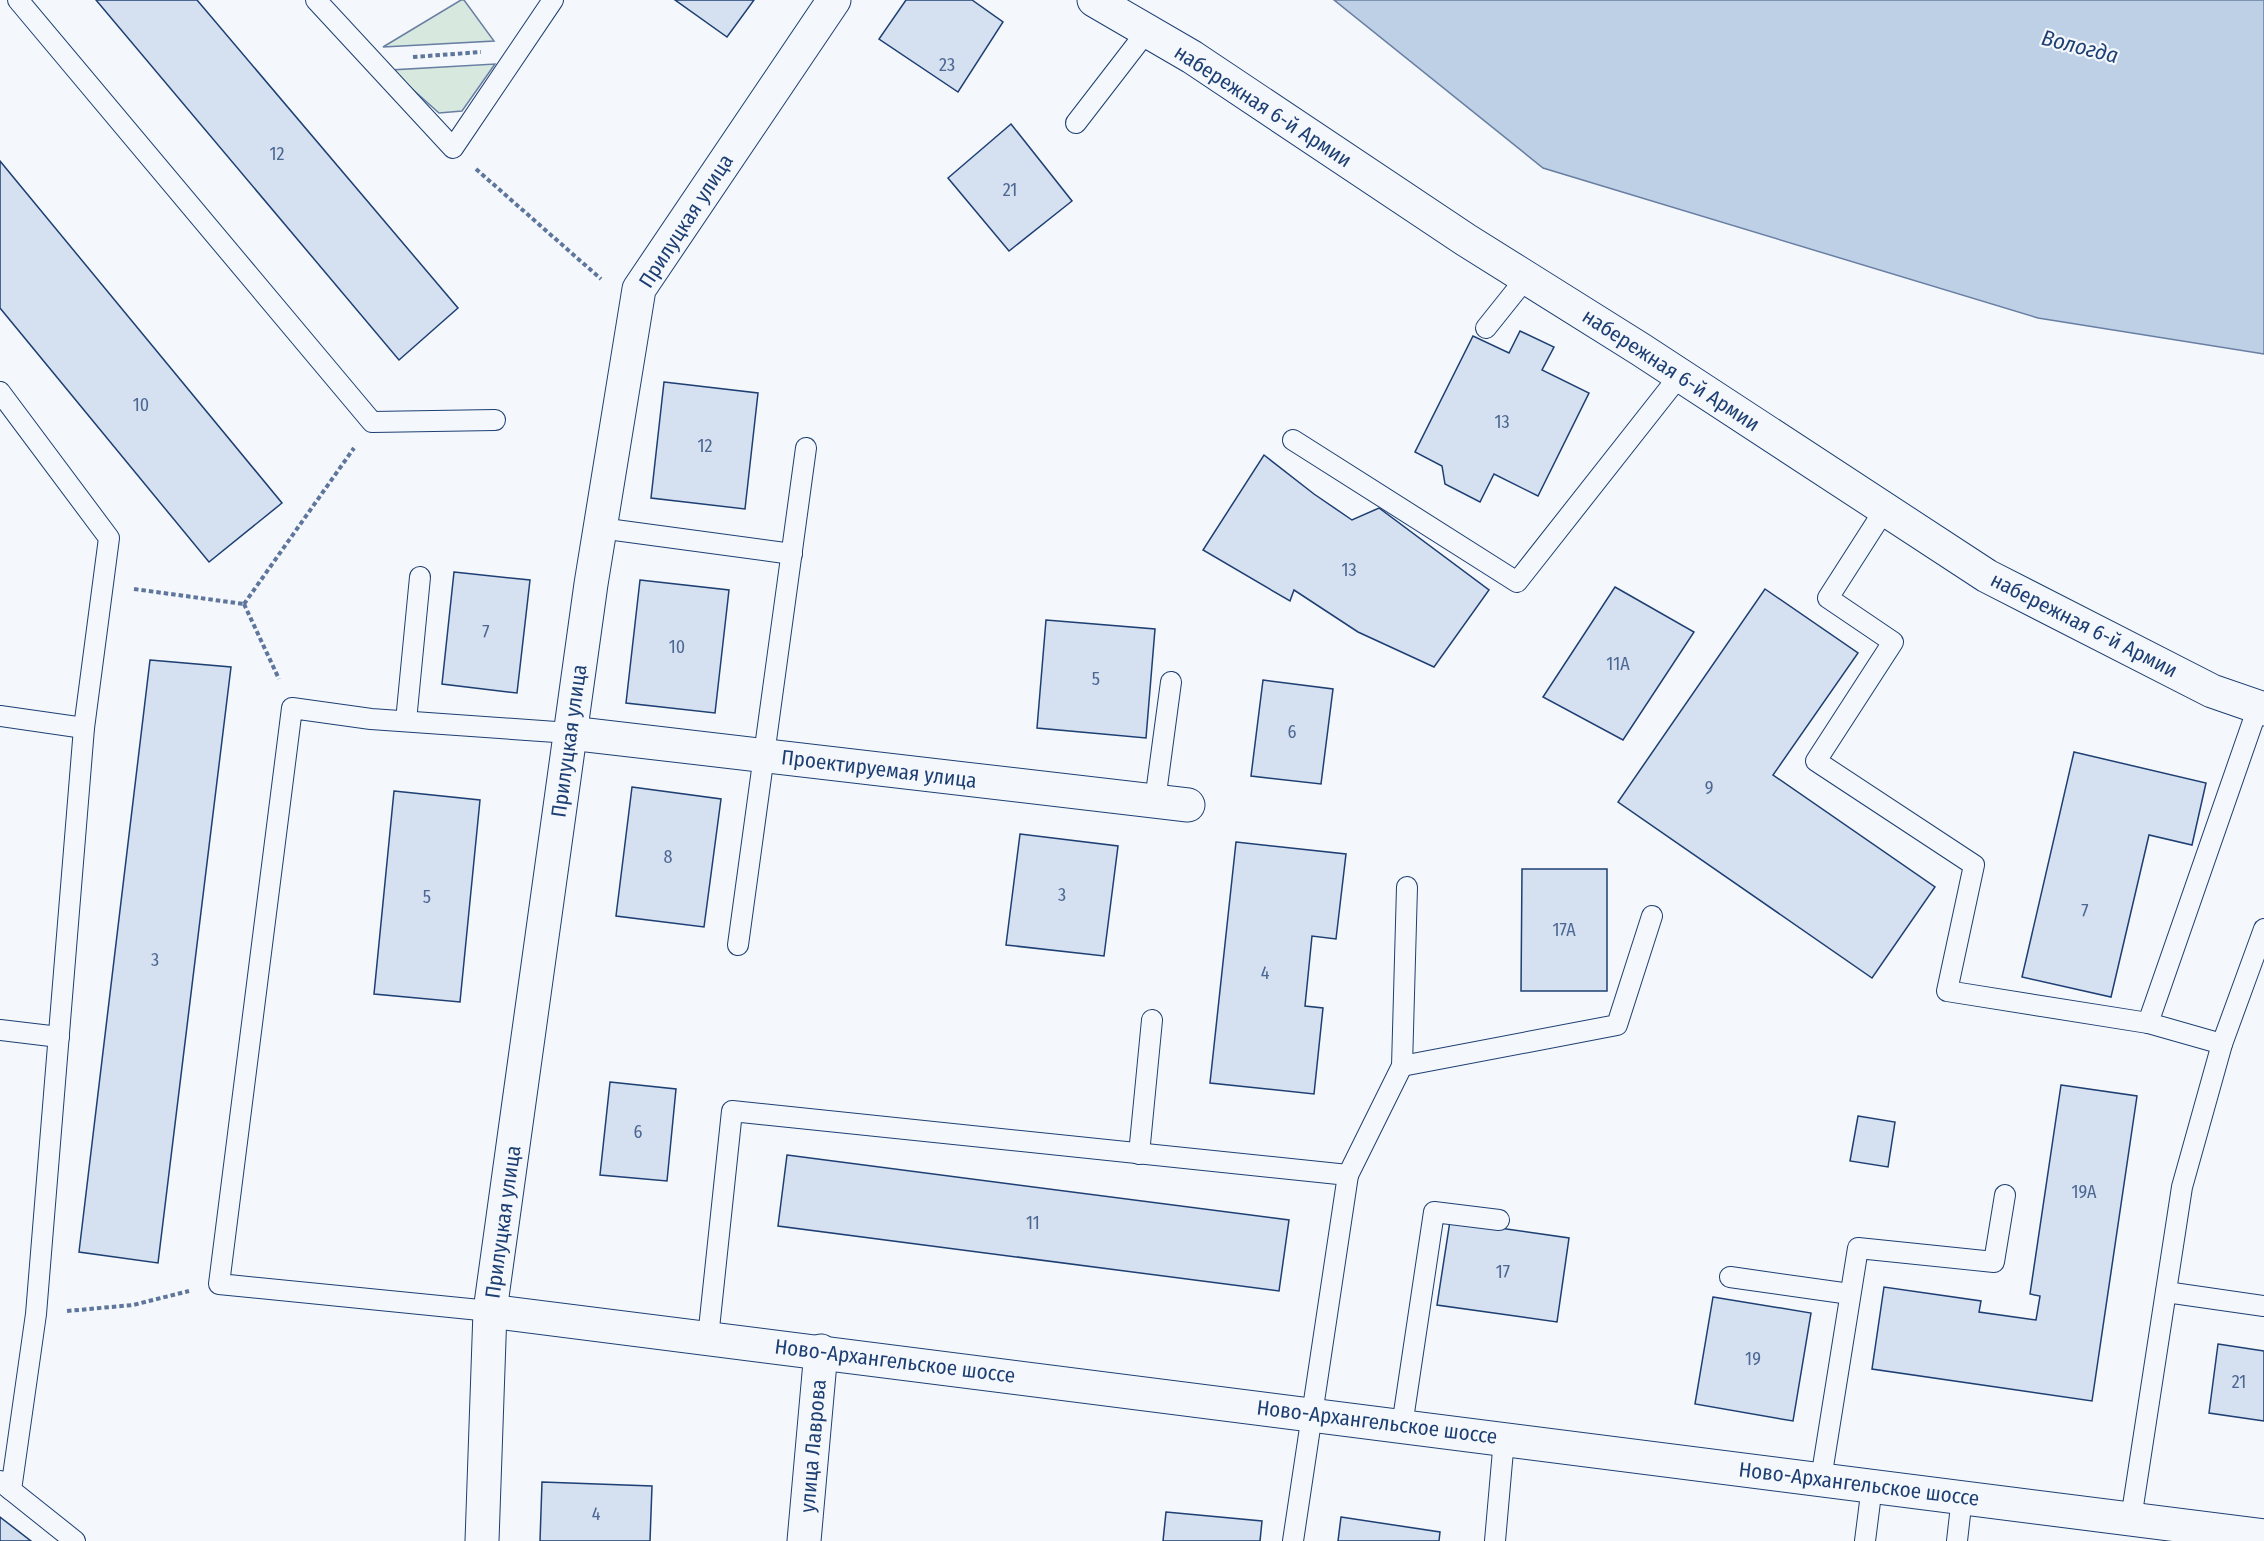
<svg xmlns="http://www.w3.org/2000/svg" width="2264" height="1541" font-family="'Fira Sans Condensed',sans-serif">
<rect width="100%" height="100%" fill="#f4f7fb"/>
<g fill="#d7e8df" stroke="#687fa3" stroke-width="1.5">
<path d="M461 0H464L494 41 383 47Z"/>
<path d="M495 64 462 111 439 113 391 70Z"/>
</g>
<path fill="#bed0e5" stroke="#687fa3" stroke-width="1.5" d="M1334 0H2264V354L2038 318 1543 168Z"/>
<g fill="#d5e0f0" stroke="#1d3f73" stroke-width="1.5">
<path d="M96 0H197L458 308 399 360Z"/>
<path d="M675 0H754L727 37Z"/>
<path d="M906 0H972L1003 22 958 92 879 39Z"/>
<path d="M1011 124 1072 201 1009 251 948 178Z"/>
<path d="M0 161 282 503 209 562 0 308Z"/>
<path d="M1520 331 1554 347 1542 370 1589 393 1538 496 1494 474 1480 502 1445 484 1442 466 1415 452 1473 336 1509 353Z"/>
<path d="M664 382 758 393 745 509 651 498Z"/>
<path d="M1264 455 1314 494 1352 520 1379 508 1489 590 1434 667 1358 632 1294 590 1290 601 1203 550Z"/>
<path d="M454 572 530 580 517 693 442 684Z"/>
<path d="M640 580 729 590 715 713 626 703Z"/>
<path d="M1615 587 1694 632 1623 740 1543 697Z"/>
<path d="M1765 589 1858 653 1773 775 1935 887 1872 978 1618 802Z"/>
<path d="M1046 620 1155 629 1146 738 1037 728Z"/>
<path d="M150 660 231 667 158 1263 79 1252Z"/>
<path d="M1263 680 1333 689 1321 784 1251 776Z"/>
<path d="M2074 752 2206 783 2192 845 2149 835 2111 997 2022 977Z"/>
<path d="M632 787 721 799 704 927 616 916Z"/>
<path d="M394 791 480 800 460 1002 374 994Z"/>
<path d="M1020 834 1118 846 1104 956 1006 945Z"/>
<path d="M1236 842 1346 854 1336 939 1312 936 1305 1006 1323 1008 1314 1094 1210 1083Z"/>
<path d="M1522 869H1607V991H1521Z"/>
<path d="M610 1082 676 1089 667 1181 600 1175Z"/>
<path d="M2061 1085 2137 1096 2092 1401 1872 1369 1884 1287 1981 1301 1979 1312 2036 1320 2040 1296 2030 1294Z"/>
<path d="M1858 1116 1895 1122 1888 1167 1850 1161Z"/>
<path d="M787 1155 1289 1220 1279 1291 778 1226Z"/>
<path d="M1450 1221 1569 1238 1557 1322 1437 1305Z"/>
<path d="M1713 1297 1811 1313 1793 1421 1695 1404Z"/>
<path d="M2218 1344 2264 1351V1421L2209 1413Z"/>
<path d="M542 1482 652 1486 650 1541H540Z"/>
<path d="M1166 1512 1262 1521 1260 1541H1163Z"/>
<path d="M0 1517 31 1541H0Z"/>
<path d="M1341 1517 1440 1532 1439 1541H1338Z"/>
</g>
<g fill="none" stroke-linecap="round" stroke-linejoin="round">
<g stroke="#1d3f73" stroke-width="22">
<g id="lane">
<path d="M18 0 372 422 495 420"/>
<path d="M316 0 453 148 553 0"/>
<path d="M1076 123 1147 31"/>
<path d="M1486 328 1526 278"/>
<path d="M0 392 109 538 84 728 36 1314 11 1490 0 1481"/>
<path d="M1293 440 1517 582 1680 375"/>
<path d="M1885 509 1828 598 1893 642 1816 761 1974 865 1947 991 2148 1023"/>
<path d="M600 528 792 554"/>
<path d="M0 716 84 728"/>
<path d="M406 721 420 577"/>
<path d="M1155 801 1171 682"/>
<path d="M738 945 806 448"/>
<path d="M0 1030 59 1037"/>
<path d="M2222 1044 2148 1023 2258 707"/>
<path d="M1402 1066 1617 1025 1652 916"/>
<path d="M1139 1154 1152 1020"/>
<path d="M1348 1175 1402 1066 1407 887"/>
<path d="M1730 1277 1850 1294"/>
<path d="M2166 1292 2264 1306"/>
<path d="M490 1311 219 1284 292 708 371 719 570 733"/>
<path d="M708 1338 732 1111 1348 1175 1293 1541"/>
<path d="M1402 1426 1434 1212 1499 1220"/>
<path d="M1821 1479 1858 1248 1994 1262 2005 1195"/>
<path d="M11 1490 75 1541"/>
<path d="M2131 1519 2182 1187 2222 1044 2264 929"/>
<path d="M1495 1541 1504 1439"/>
<path d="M1865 1541 1872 1486"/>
<path d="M1957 1541 1962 1497"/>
</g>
</g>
<g stroke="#1d3f73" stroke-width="35">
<g id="street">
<path d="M1094 0 1192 57 1466 240 1640 349 1987 576 2212 691 2264 709"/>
<path d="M570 733 1188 805"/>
<path d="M490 1311 2264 1536"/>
<path d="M482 1541 490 1311 591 584 639 289 834 0"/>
<path d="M804 1541 821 1351"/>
</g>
</g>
<g stroke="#5e769c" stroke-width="4" stroke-dasharray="4.5 3" stroke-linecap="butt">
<path d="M413 57 481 52"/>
<path d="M476 169 601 279"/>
<path d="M134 589 244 604"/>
<path d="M244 604 354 448"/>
<path d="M244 604 279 679"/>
<path d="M67 1311 133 1305 189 1291"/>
</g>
<use href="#lane" stroke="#f4f7fb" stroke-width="20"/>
<use href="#street" stroke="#f4f7fb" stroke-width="33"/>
</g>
<g text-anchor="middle" stroke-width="4.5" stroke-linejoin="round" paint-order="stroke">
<g font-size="18" fill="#4b6792">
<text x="947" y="71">23</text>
<text x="277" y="160">12</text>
<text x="1010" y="196">21</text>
<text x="141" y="411">10</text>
<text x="1502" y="428">13</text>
<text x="705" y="452">12</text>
<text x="1349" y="576">13</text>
<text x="486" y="638">7</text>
<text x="677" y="653">10</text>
<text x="1618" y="670">11А</text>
<text x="1096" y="685">5</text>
<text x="1292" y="738">6</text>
<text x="1709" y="794">9</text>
<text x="668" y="863">8</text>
<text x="1062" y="901">3</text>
<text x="427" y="903">5</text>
<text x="2085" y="917">7</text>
<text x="1564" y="936">17А</text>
<text x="155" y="966">3</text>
<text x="1265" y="979">4</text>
<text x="638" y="1138">6</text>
<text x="2084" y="1198">19А</text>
<text x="1033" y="1229">11</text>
<text x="1503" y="1278">17</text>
<text x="1753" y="1365">19</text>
<text x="2239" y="1388">21</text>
<text x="596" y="1520">4</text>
</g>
<g font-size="21" fill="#1d3f73" stroke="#f4f7fb">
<text transform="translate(1263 106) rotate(33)" y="7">набережная 6-й Армии</text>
<text transform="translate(686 221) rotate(-57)" y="7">Прилуцкая улица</text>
<text transform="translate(1671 370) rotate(33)" y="7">набережная 6-й Армии</text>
<text transform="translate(2084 625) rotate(27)" y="7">набережная 6-й Армии</text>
<text transform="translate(569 741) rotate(-82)" y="7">Прилуцкая улица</text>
<text transform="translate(879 769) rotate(7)" y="7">Проектируемая улица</text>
<text transform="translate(503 1222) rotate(-82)" y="7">Прилуцкая улица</text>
<text transform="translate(895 1361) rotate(7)" y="7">Ново-Архангельское шоссе</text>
<text transform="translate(1377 1422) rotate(7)" y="7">Ново-Архангельское шоссе</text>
<text transform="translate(813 1446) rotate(-85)" y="7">улица Лаврова</text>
<text transform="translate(1859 1484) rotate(7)" y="7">Ново-Архангельское шоссе</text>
</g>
<g font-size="22" font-style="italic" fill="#1d3f73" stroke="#f4f7fb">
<text transform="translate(2080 46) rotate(14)" y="8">Вологда</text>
</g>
</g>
</svg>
